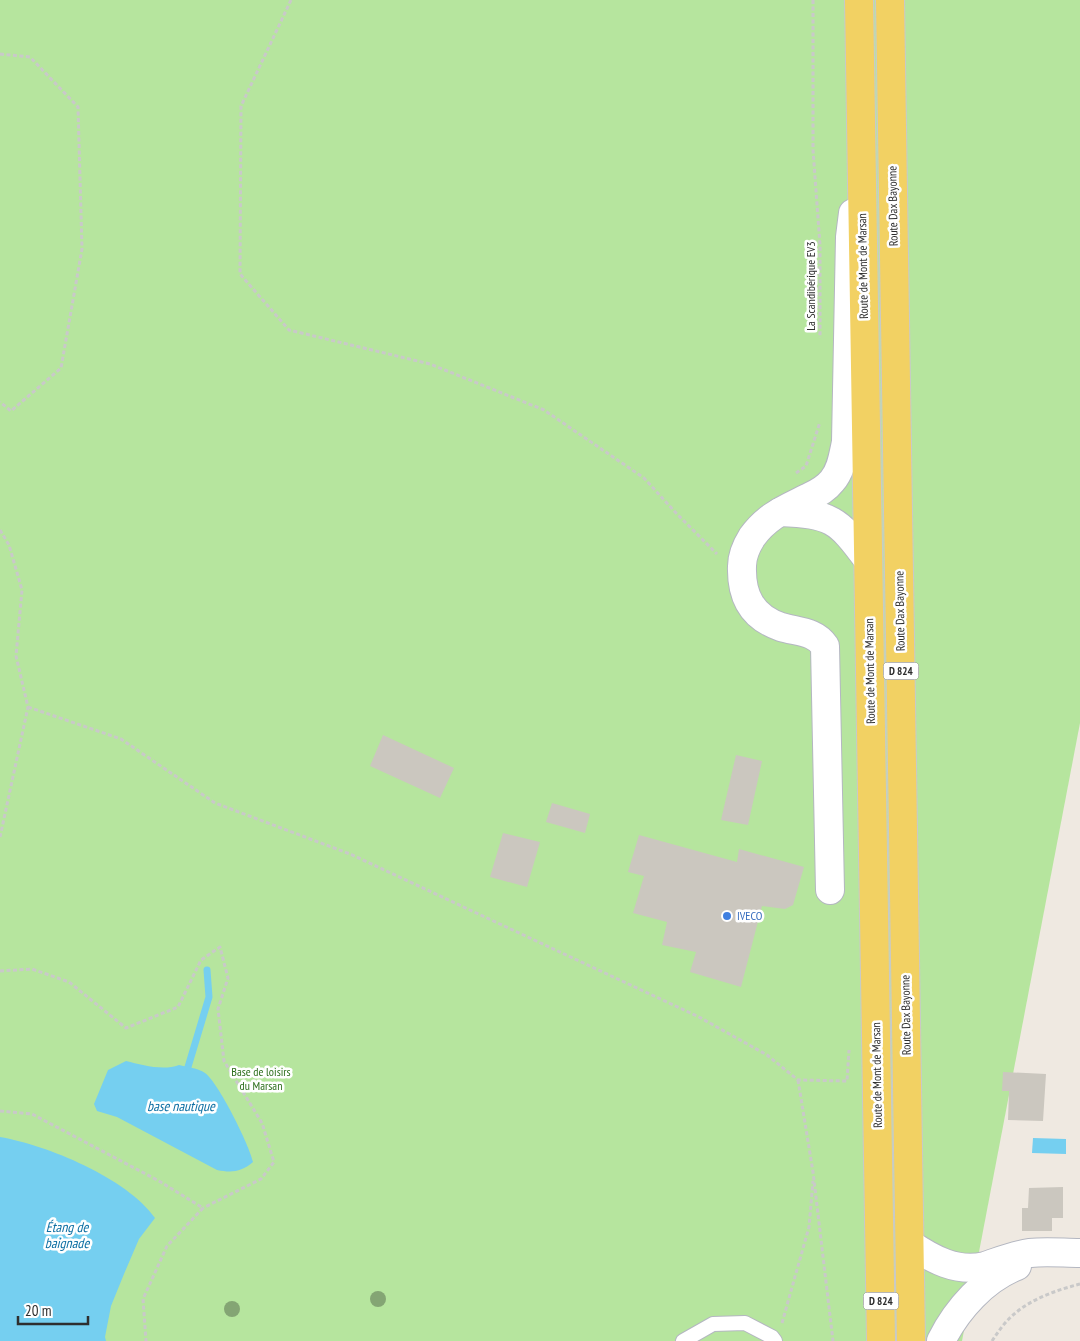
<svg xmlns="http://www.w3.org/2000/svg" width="1080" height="1341" font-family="'PT Sans Narrow',sans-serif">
<rect width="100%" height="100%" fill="#efe9e1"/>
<path fill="#b6e59e" d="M0 0H1080V723L962 1341H0Z"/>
<g fill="#75cff0">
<path d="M126 1061C142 1065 163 1071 179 1065 187 1067 198 1068 205 1073 218 1082 250 1146 253 1162 241 1172 232 1173 217 1170L117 1117 97 1111 94 1104 108 1070Z"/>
<path d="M0 1137C47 1145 127 1178 155 1218L139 1239 124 1274 111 1306 105 1337 106 1341H0Z"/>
<path d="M1033 1138 1066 1139V1154L1032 1153Z"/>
</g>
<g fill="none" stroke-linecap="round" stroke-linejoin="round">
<path stroke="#75cff0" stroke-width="7" d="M188 1067 209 997 207 970"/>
</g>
<g fill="#cbc7bf">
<path d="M383 735 454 768 440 798 370 766Z"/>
<path d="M736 755 762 761 748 825 721 820Z"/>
<path d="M552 803 590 814 585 833 546 822Z"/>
<path d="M503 833 540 842 527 887 490 877Z"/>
<path d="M639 835 737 862 739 849 804 867 793 905 785 909 762 906 741 987 690 972 696 952 662 945 667 922 633 913 644 876 628 872Z"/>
<path d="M1003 1072 1046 1074 1043 1121 1008 1120 1009 1091H1002Z"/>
<path d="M1063 1187V1218H1052V1231H1022V1208H1028L1029 1188Z"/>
</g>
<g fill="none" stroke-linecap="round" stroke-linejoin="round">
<g stroke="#b4b7c1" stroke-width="16">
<path id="lane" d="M683 1341 713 1324 745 1323 772 1337 775 1341"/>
</g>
<g stroke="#b4b7c1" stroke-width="30">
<g id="street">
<path d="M780 512C831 514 838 519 868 560"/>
<path d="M830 890 825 646C815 631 798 632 781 627 752 617 741 596 742 566 742 556 747 545 752 537 767 516 785 509 807 498 817 493 825 490 832 481 841 471 843 456 846 442L850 237 853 213"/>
<path d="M910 1244C932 1259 957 1273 985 1266 1000 1261 1014 1255 1030 1253 1046 1251 1064 1253 1080 1253"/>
<path d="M941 1341C957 1309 984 1279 1017 1266"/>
</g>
</g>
<g stroke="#c9c9c9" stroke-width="30">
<g id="primary">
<path d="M859 0 881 1341"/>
<path d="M890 0 911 1341"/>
</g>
</g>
<g stroke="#c9c9c9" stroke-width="3" stroke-dasharray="4 2.5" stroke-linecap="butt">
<path d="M291 0 241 106 240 274 289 330 430 364 544 410 644 478 676 513 717 554"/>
<path d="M813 0V150L820 245V338"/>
<path d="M0 54 30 57 78 107 82 249 61 368 11 411 0 402"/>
<path d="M796 473 806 466 820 422"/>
<path d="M0 530 9 545 22 590 16 656 28 707 0 837"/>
<path d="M28 707 121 739 215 803 350 854 699 1017 767 1055 798 1080 847 1081 849 1050"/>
<path d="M0 971 32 969 69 982 126 1028 178 1007 201 960 220 947 228 978 218 1009 224 1061 262 1123 274 1162 261 1179 203 1208"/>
<path d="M798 1080 813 1172 833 1341"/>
<path d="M0 1111 32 1114 159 1181 203 1208 167 1246 143 1299 146 1341"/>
<path d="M782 1323 809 1227 813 1181"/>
<path d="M992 1341C998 1332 1004 1323 1012 1316 1030 1299 1057 1290 1080 1284"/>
</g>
<use href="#lane" stroke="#fff" stroke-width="14"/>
<use href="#street" stroke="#fff" stroke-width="28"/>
<use href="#primary" stroke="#f2d163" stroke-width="28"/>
</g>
<g fill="#84a574">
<circle cx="378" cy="1299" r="8"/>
<circle cx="232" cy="1309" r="8"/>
</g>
<circle fill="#3f7fe0" stroke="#fff" stroke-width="2" cx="727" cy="916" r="5"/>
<g text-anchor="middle" stroke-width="5" stroke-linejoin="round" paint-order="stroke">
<g fill="#fff" stroke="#6d6d6d" stroke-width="1">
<rect x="883.5" y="662.5" width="35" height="17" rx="4"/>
<rect x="863.5" y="1292.5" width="35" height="17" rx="4"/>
</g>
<g font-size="11" font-weight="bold" fill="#2e2e2e">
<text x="901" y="675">D 824</text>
<text x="881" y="1305">D 824</text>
</g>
<g font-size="12" fill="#2e2e2e" stroke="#fff">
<text transform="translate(893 206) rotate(-91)" y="4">Route Dax Bayonne</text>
<text transform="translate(863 266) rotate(-91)" y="4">Route de Mont de Marsan</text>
<text transform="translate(811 286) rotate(-90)" y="4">La Scandibérique EV3</text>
<text transform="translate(900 611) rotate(-91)" y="4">Route Dax Bayonne</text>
<text transform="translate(870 671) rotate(-91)" y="4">Route de Mont de Marsan</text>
<text transform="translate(906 1015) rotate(-91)" y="4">Route Dax Bayonne</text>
<text transform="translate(877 1075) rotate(-91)" y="4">Route de Mont de Marsan</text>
</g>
<g font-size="12" fill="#366cbe" stroke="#fff" text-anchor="start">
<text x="737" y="920">IVECO</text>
</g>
<g font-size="12" fill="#2c6e1b" stroke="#fff">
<text x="261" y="1076">Base de loisirs<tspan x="261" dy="14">du Marsan</tspan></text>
</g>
<g font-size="14" font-style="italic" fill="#0d6fa3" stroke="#fff">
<text x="181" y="1111">base nautique</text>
<text x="67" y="1232">Étang de<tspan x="67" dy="16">baignade</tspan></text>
</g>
</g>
<path d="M18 1316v8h70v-8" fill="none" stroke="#2e2e2e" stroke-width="2.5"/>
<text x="25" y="1316" font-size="15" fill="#2e2e2e" stroke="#ffffff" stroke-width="4" paint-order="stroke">20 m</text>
</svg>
